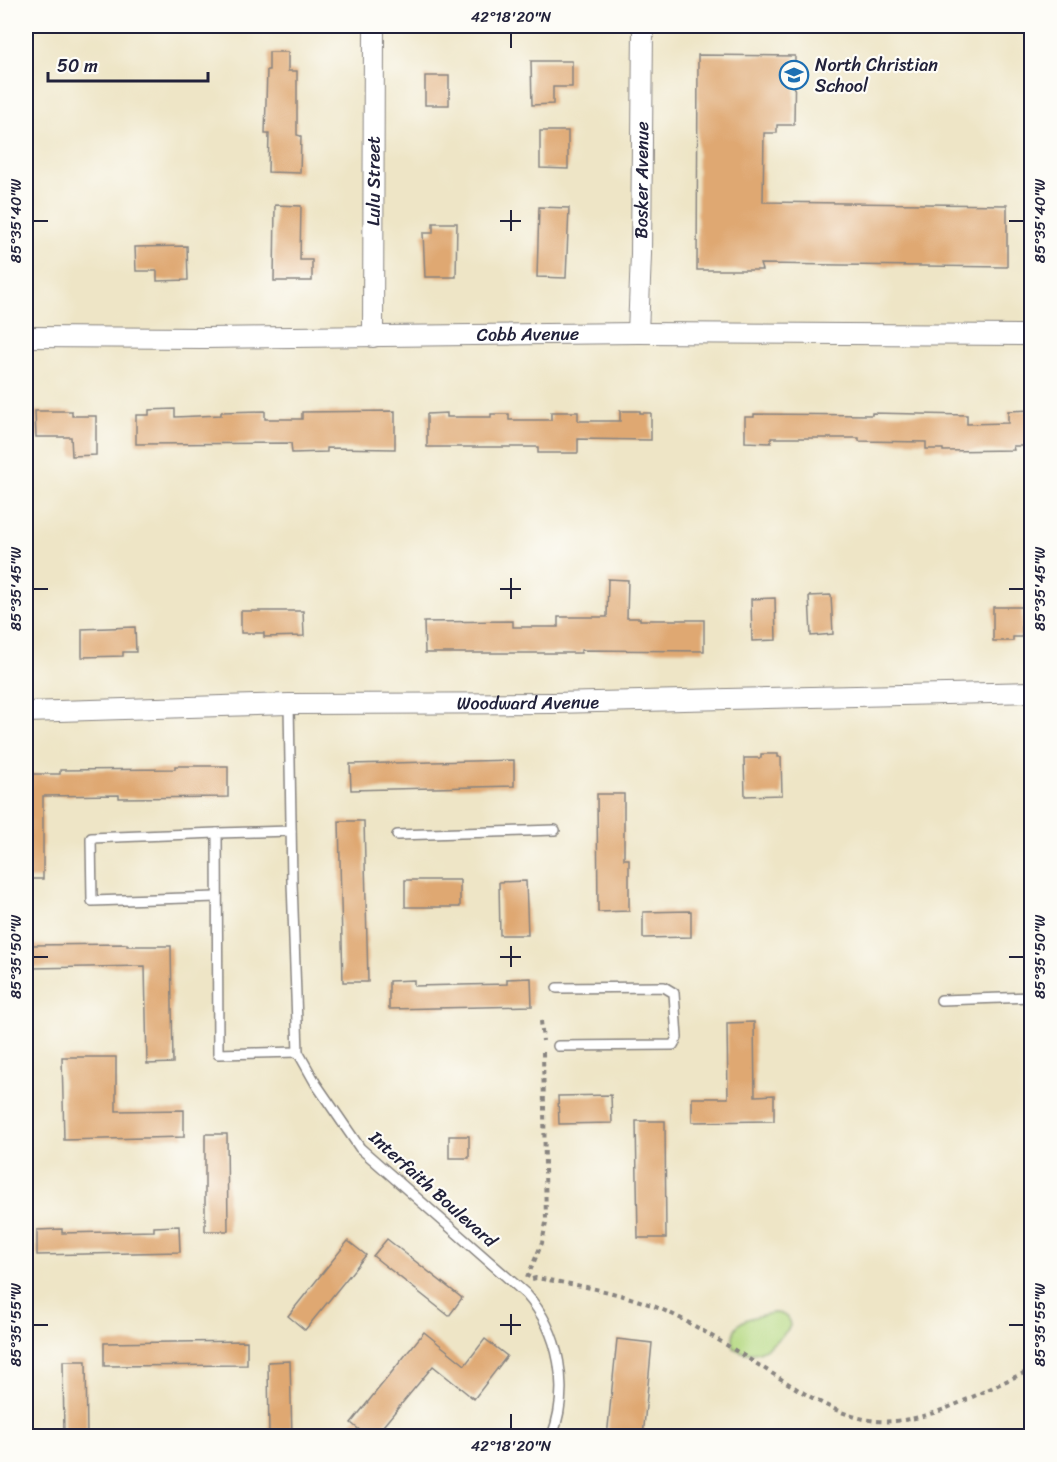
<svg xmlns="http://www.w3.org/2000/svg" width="1057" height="1462" font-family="Sriracha,sans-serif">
<rect width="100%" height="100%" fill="#fdfcf7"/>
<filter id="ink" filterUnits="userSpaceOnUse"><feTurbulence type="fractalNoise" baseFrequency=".0167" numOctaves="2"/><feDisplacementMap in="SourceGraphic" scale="12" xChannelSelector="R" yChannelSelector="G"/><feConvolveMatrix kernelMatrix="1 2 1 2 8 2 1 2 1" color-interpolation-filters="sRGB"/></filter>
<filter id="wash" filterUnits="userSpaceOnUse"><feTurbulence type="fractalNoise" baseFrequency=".008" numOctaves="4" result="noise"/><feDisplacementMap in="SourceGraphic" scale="24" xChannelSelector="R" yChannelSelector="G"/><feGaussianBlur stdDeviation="1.35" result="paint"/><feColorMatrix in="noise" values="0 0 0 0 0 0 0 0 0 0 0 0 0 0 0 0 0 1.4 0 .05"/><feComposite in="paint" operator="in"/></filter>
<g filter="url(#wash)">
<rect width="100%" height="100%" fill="#eee5c6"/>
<path fill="#b5d982" stroke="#6c7e5e" stroke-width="1.5" d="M774 1313C783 1313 789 1316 790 1326 787 1332 782 1336 777 1340 763 1353 751 1358 734 1348 727 1319 752 1317 774 1313Z"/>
<g id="blocks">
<g fill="#dfa872">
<path d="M269 52H288V71H297V135L301 136 300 173 268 172 269 134H265L267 70H269Z"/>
<path d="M698 55 795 56 794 125H777V133H764L763 202 1007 205V267L760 264 762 270H697Z"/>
<path d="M531 61H572V87H553V104L532 105Z"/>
<rect x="425" y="76" width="24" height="29"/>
<path d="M540 131H568V169L540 168Z"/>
<path d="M275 205 301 206 300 260H312V281H274Z"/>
<path d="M539 207 569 208 566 278 537 277Z"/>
<path d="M433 223H457L456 277H425L423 233H433Z"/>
<path d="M187 246 188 280 157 281V271H136L135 247Z"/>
<path d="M175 409V417L221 415V412L265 411V419H302V412L395 411V449L327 448V452L292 453 291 443 136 444V415H149V410Z"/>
<path d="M1032 410V446H1013L1014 450 943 451V449H926V442L859 441V438H771V443L745 442V417H754V414L872 415V413L967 415V424L1008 423V411Z"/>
<path d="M35 411H72V416H96V455L72 456 71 437H36Z"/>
<path d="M620 411H640V413H651V440L578 439V453H538V447H427V414L447 413V417H491V414H509V420H551V412H578V421H620Z"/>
<path d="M608 579 628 580 627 618H640V620H704V651L581 650V653H425L424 622 513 621V627H558V617H607Z"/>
<path d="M831 595 833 634 811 636 809 596Z"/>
<path d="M775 598 776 640 752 641 751 599Z"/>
<path d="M993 607H1022V637H1013V641H993Z"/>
<path d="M241 611H303L304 636 264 637V633H241Z"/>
<path d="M135 627 136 652H123V656L82 657V629Z"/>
<path d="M761 754H778V757H781L782 795 745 796 744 758H761Z"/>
<path d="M514 760V786L351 790 350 764Z"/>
<path d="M175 766H228V797L119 798V795L43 796V879H26V774H60V770L175 769Z"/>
<path d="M597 794H624V859H629V911L598 912Z"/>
<path d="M339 821H364L368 982H343Z"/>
<rect x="405" y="880" width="55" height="27"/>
<path d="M526 881 528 935H500L499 882Z"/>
<path d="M691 911V937L643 938V912Z"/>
<path d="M127 944V946H171L173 1063 147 1064 145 966 32 968 31 945Z"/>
<path d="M531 978 532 1006 389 1009V981L414 980V986L507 984V979Z"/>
<path d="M754 1022 755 1096 774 1095V1121L692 1122V1098H728L727 1023Z"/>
<path d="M62 1057H116V1111L184 1110V1137L64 1140Z"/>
<path d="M611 1095 612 1123 559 1124 558 1096Z"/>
<path d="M636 1121H665L666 1238H638Z"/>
<path d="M205 1134H227L228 1231H205Z"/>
<rect x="449" y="1136" width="20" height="22"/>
<path d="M179 1226 180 1252 37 1255V1230L62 1229V1233L154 1231V1227Z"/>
<path d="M387 1239 462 1298 449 1316 373 1256Z"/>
<path d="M348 1241 366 1255 305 1330 288 1316Z"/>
<path d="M424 1332 465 1365 485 1339 507 1356 474 1399 433 1366 374 1437H368L351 1423Z"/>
<path d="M617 1339 652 1343 643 1437H607Z"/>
<path d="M247 1341V1365L104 1366V1343Z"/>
<path d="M63 1361H86L87 1437H64Z"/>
<path d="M290 1361 292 1437H269L268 1362Z"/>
</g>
</g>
</g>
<g filter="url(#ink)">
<use href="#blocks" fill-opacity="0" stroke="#888480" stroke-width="1.5"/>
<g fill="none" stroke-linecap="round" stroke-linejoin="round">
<g stroke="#888480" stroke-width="12">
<g id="lane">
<path d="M289 704 292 882 298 1052 316 1084 360 1148 526 1294C560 1332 570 1389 552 1436"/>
<path d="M291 831 217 833 218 1054 298 1052"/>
<path d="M217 833 91 838 92 901 217 897"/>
<path d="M397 835 555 830"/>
<path d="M557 988 664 987 674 993 677 1038 673 1045 558 1046"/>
<path d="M941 1000 1032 997"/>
</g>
</g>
<g stroke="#888480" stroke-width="22">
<g id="street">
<path id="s1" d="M638 333 641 254 643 26"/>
<path id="s2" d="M26 337 204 338 638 333 1032 335"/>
<path id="s3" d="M373 337 374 26"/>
<path id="s4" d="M26 712 289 704 553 703 1032 692"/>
</g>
</g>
<g stroke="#888480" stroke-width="4" stroke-dasharray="4.5 4.5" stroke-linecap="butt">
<path d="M541 1021 543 1041"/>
<path d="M527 1278 542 1243 546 1223 543 1052"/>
<path d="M532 1279 536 1278C584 1286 632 1294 676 1316 711 1334 745 1357 778 1377 813 1399 852 1425 895 1421 944 1417 987 1387 1032 1370"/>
</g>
<use href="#lane" stroke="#fff" stroke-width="9"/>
<use href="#street" stroke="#fff" stroke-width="20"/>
</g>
</g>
<path fill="none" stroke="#22223b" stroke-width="2" d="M511 33V48M511 210V231M33 221H48M500 221H521M1009 221H1024M511 578V599M33 589H48M500 589H521M1009 589H1024M511 946V967M33 957H48M500 957H521M1009 957H1024M511 1314V1335M33 1325H48M500 1325H521M1009 1325H1024M511 1414V1429"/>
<defs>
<g id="school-ring" transform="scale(1.5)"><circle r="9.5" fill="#fdfcf7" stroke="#1f6fb2" stroke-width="1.5"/><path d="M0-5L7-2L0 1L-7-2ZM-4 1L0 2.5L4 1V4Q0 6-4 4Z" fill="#1f6fb2"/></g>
</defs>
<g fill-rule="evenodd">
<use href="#school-ring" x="794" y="75"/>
</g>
<g text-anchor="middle" stroke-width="4.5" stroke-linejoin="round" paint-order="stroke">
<g font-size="18" fill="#22223b" stroke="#fdfcf7" text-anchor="start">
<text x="815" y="71">North Christian<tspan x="815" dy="21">School</tspan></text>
</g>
<g font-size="18" fill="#22223b" stroke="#fdfcf7">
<text dy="6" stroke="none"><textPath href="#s1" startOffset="153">Bosker Avenue</textPath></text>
<text dy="6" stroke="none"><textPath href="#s3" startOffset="156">Lulu Street</textPath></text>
<text dy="6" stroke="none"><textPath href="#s2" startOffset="502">Cobb Avenue</textPath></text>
<text dy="6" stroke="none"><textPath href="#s4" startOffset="502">Woodward Avenue</textPath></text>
<text transform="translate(433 1189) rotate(42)" y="6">Interfaith Boulevard</text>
</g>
</g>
<rect width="1057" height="1462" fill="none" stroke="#fdfcf7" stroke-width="66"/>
<path d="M48 72v9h160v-9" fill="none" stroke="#22223b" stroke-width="3"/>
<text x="57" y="72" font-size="18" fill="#22223b" stroke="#fdfcf7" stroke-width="4.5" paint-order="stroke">50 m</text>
<rect x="33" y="33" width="991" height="1396" fill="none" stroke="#22223b" stroke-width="2"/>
<g font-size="15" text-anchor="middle" fill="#22223b">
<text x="511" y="22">42°18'20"N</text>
<text transform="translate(1040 221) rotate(-90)" y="5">85°35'40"W</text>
<text transform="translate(16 221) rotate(-90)" y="5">85°35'40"W</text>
<text transform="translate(1040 589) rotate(-90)" y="5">85°35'45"W</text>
<text transform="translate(16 589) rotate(-90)" y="5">85°35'45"W</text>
<text transform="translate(1040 957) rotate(-90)" y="5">85°35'50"W</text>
<text transform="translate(16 957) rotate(-90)" y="5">85°35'50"W</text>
<text transform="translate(1040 1325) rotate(-90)" y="5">85°35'55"W</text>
<text transform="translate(16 1325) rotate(-90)" y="5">85°35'55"W</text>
<text x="511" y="1451">42°18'20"N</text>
</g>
</svg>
